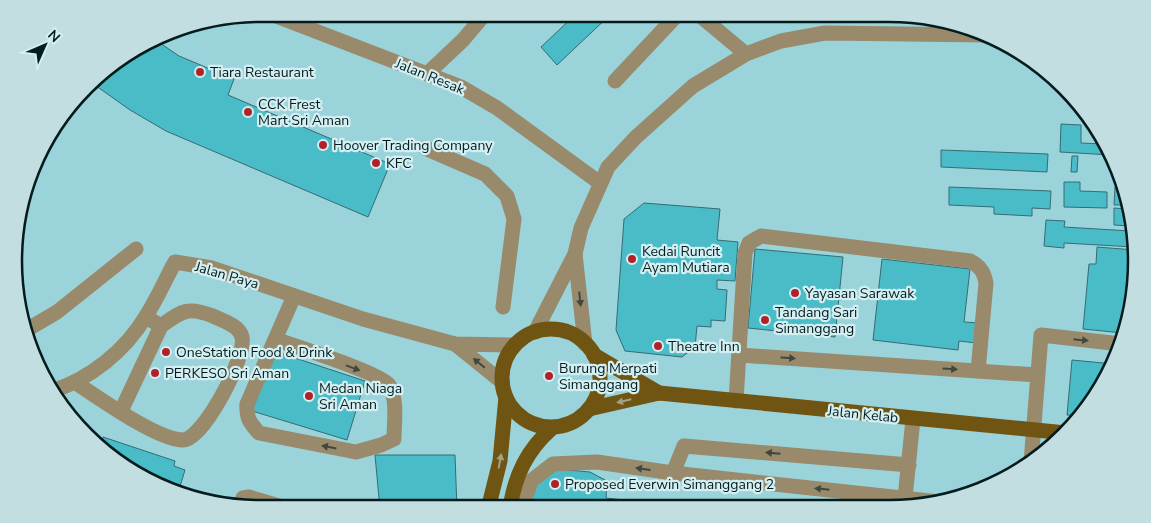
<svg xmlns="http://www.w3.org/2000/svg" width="1151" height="523" font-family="'Nunito Sans',sans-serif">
<rect width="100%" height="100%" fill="#9bd3da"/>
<g fill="#4abcc8" stroke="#356c72">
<path d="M576 14H611L557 65 541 47Z"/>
<path d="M157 41 179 56 234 79 228 95 390 164 368 217 166 131 130 110 92 83 98 75Z"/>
<path d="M67 113 68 114 42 150 47 137Z"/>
<path d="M1061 124 1081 125V143L1103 144 1111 155 1060 152Z"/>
<path d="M941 150 1048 154 1047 172 941 167Z"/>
<path d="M1072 156H1078L1077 172H1071Z"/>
<path d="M1064 182H1080V191L1107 192V208L1064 207Z"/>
<path d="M949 187 1051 191 1050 209 1032 208V216L994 214V207L949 205Z"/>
<path d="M1115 187 1123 188 1126 205H1114Z"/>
<path d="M644 203 720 209 717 240 738 242 735 281 717 280V289L727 290 725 321 711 320V327L697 326 695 347 682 357 625 351 616 330 624 219Z"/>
<path d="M1114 208 1127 209 1130 226 1114 225Z"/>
<path d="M1046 220 1065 221 1064 227 1131 231 1134 247 1064 243V248L1044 246Z"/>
<path d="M1097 247 1135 250 1137 261 1123 333 1083 329 1089 264H1096Z"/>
<path d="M755 249 843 257 835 337 748 328Z"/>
<path d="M882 259 970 269 964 322 978 323 976 343 959 341 958 350 873 340Z"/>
<path d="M274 351 365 381 347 440 252 411Z"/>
<path d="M1072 360 1114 364 1082 416 1067 415Z"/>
<path d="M103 437 175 461 174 466 185 470 178 493 167 490 100 449Z"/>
<path d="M375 455H455L457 509H380Z"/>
<path d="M556 469 590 472 607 481 606 498 694 508H528L534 483Z"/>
</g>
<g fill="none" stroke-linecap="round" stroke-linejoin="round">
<g stroke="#988a6b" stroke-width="15">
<path d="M271 14 461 87 497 108 600 183"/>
<path d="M698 14 746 54"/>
<path d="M427 74 463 40 485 14"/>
<path d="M615 81 678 14"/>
<path d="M425 148 485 174 507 196 514 219 503 307"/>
<path d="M575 254 585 344"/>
<path d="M28 329 57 312 136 249"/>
<path d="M535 332 575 254 581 228 608 167 636 137 693 86 746 54 781 41 825 33 987 35"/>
<path d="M275 339C294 346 381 373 389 385 398 400 394 422 394 439L381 445 356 452 259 433C250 423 246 418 247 404L294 296"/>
<path d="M455 344 502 382"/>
<path d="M739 355 1037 375"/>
<path d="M76 383C99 398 156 439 182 440 203 441 247 356 242 337 239 325 223 321 213 316 187 306 182 311 161 326L146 317"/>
<path d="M52 391C90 379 125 351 146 316 157 299 165 280 175 262L212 268 363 319 455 344 515 345"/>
<path d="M736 401 745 253 749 243 761 236 970 261C980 266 984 272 986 283L978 371"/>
<path d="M121 411 161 326"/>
<path d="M1031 463 1041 335 1121 344"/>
<path d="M673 473 684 446 909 465"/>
<path d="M905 498 913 419"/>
<path d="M240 505 243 498 249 497 289 509"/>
<path d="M522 508 531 481 553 464 597 462 673 473 939 502"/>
</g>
<g stroke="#705512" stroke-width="15">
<circle cx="551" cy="378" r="49"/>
<path d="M594 355 659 393"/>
<path d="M589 409 659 393 1066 433"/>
<path d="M510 508C515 475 527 450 552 428"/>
<path d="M488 509 500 461 506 397"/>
</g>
</g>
<defs><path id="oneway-solid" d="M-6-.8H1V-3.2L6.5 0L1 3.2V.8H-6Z" transform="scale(1.25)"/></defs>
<g fill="#40483d">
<use href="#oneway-solid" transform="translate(580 299) rotate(84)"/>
<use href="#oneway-solid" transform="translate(1081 340) rotate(6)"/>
<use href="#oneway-solid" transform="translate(788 358) rotate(4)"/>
<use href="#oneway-solid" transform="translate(479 363) rotate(-141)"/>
<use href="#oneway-solid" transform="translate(353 368) rotate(20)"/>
<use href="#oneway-solid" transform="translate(950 369) rotate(4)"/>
<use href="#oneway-solid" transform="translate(329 447) rotate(-169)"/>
<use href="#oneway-solid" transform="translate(773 453) rotate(-175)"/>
<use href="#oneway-solid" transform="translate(643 469) rotate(-172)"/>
<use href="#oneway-solid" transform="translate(822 489) rotate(-174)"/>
</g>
<g fill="#a2a282">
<use href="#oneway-solid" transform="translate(624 401) rotate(167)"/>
<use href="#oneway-solid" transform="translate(500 461) rotate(-79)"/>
</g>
<g fill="#b32128" stroke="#d3eff2" stroke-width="2">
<circle cx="200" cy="72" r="5"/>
<circle cx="248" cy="112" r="5"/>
<circle cx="323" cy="145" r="5"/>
<circle cx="376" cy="163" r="5"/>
<circle cx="632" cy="259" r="5"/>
<circle cx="795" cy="293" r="5"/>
<circle cx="765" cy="320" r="5"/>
<circle cx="658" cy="346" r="5"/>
<circle cx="166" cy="352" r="5"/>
<circle cx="155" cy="373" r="5"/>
<circle cx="549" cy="376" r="5"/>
<circle cx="309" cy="396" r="5"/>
<circle cx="555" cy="484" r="5"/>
</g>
<g text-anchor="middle" stroke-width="4.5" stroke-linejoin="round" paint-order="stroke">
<g font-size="14" fill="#051c1f" stroke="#d3eff2" text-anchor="start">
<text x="210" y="77">Tiara Restaurant</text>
<text x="258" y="109">CCK Frest<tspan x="258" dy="16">Mart Sri Aman</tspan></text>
<text x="333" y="150">Hoover Trading Company</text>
<text x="386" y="168">KFC</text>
<text x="642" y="256">Kedai Runcit<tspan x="642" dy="16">Ayam Mutiara</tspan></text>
<text x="805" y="298">Yayasan Sarawak</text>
<text x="775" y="317">Tandang Sari<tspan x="775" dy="16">Simanggang</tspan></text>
<text x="668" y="351">Theatre Inn</text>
<text x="176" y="357">OneStation Food &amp; Drink</text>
<text x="559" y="373">Burung Merpati<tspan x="559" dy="16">Simanggang</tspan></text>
<text x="165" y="378">PERKESO Sri Aman</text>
<text x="319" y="393">Medan Niaga<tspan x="319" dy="16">Sri Aman</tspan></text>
<text x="565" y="489">Proposed Everwin Simanggang 2</text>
</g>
<g font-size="14" fill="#051c1f" stroke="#d3eff2">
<text transform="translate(430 76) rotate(22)" y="5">Jalan Resak</text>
<text transform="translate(227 275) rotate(16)" y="5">Jalan Paya</text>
<text transform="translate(863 414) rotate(6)" y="5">Jalan Kelab</text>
</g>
</g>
<path d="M0 0H1151V523H0ZM261 22H889A239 239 0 0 1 1128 261V261A239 239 0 0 1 889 500H261A239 239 0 0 1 22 261V261A239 239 0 0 1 261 22Z" fill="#c3dee1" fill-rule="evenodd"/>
<path fill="none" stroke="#051c1f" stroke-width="2.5" d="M261 22H889A239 239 0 0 1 1128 261V261A239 239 0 0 1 889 500H261A239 239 0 0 1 22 261V261A239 239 0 0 1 261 22Z"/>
<g transform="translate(45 45) rotate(45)" stroke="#d3eff2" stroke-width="4" paint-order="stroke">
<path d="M0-4L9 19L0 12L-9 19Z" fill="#051c1f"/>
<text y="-8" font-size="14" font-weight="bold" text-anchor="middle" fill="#051c1f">N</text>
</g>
</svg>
